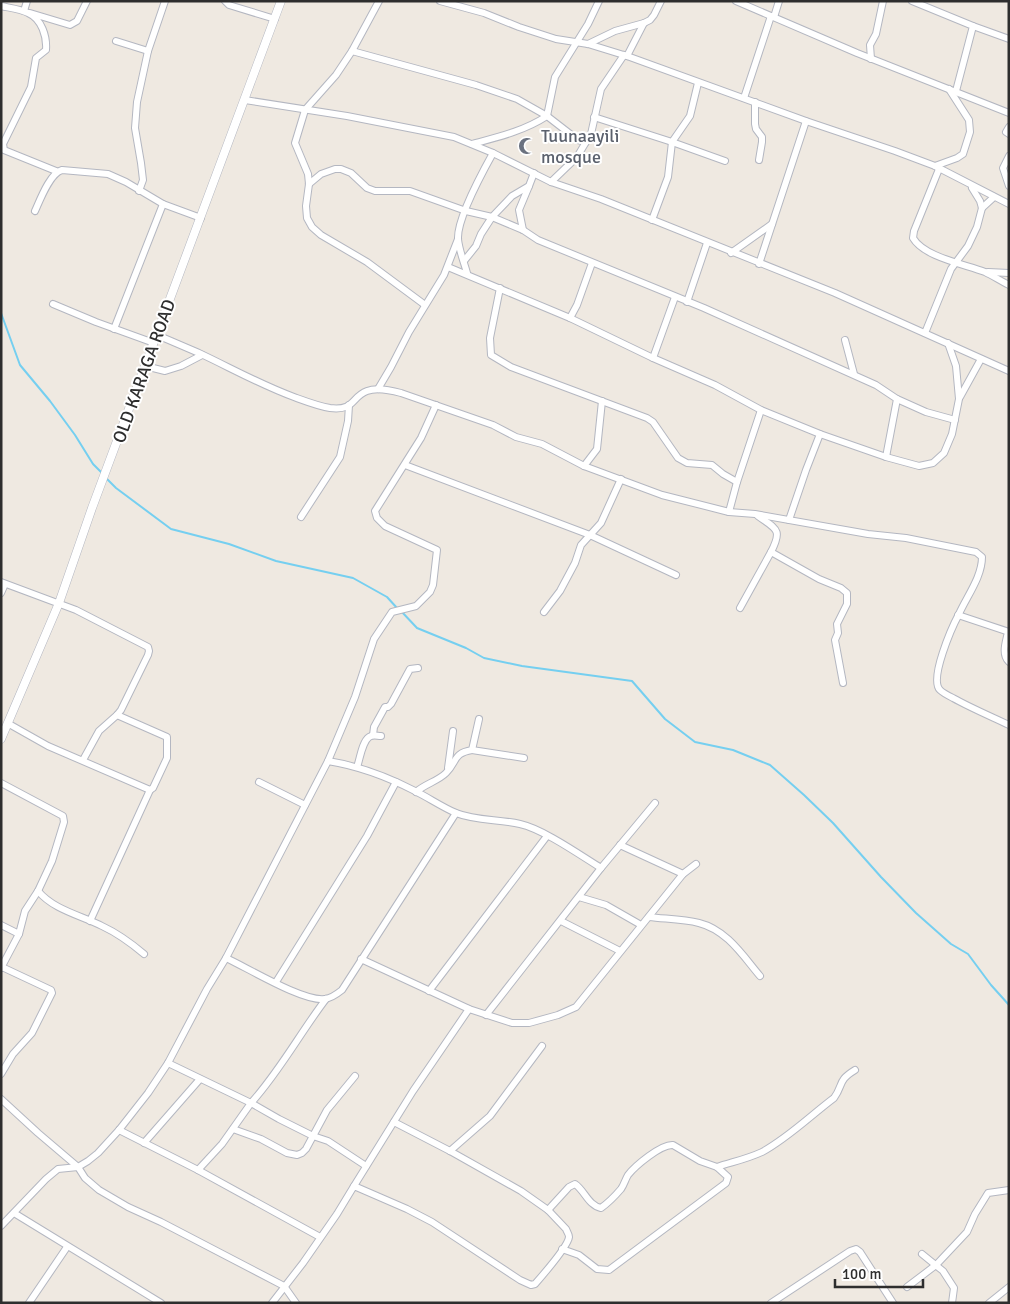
<svg xmlns="http://www.w3.org/2000/svg" width="1010" height="1304" font-family="Signika,sans-serif">
<rect width="100%" height="100%" fill="#efe9e1"/>
<g fill="none" stroke-linecap="round" stroke-linejoin="round">
<g stroke="#75cff0" stroke-width="2">
<path d="M1 313 20 365 50 401 75 435 93 464 103 474"/>
<path d="M106 478 116 488 171 529 229 544 276 561 353 578 387 597 397 608"/>
<path d="M401 611 417 628 466 648 484 658 522 666 632 681 665 719 695 742 733 750 770 765 804 795 833 823 881 877 916 913 951 944 968 954 991 985 1009 1005"/>
</g>
<g stroke="#b4b7c1" stroke-width="8">
<g id="minor">
<path d="M225 1 229 5 275 19"/>
<path d="M379 1 352 51 336 75 305 110 295 143 308 174 309 184 306 206 307 218 312 227 321 235 367 262 425 305"/>
<path d="M440 1 484 13 519 27 556 39 588 44 627 56 806 121 895 151 935 166 1009 204"/>
<path d="M736 1 857 53 1009 113"/>
<path d="M912 1 973 26 956 91"/>
<path d="M1 6C10 8 20 9 28 13 42 19 47 37 46 50L36 58 31 87 3 144 4 150 56 171"/>
<path d="M24 11 27 1"/>
<path d="M30 13 70 25 77 21 87 1"/>
<path d="M774 17 779 1"/>
<path d="M973 26 1009 39"/>
<path d="M116 41 148 51"/>
<path d="M588 44 615 31 644 23"/>
<path d="M352 51 476 85 517 99 547 116 578 140 586 142"/>
<path d="M627 56 644 23 650 20 654 15 661 1"/>
<path d="M871 59 870 45 876 34 883 1"/>
<path d="M744 98 771 16"/>
<path d="M245 100 347 116 454 137 493 153 551 182 601 199 835 293 1009 371"/>
<path d="M755 102V124L756 129 762 137V142L759 160"/>
<path d="M594 117 672 142 725 161"/>
<path d="M1009 127 1006 132 1009 134"/>
<path d="M472 144C498 137 524 131 547 116L555 77 588 24 599 1"/>
<path d="M1009 156 1003 168 1009 186"/>
<path d="M935 166 957 158 963 154 970 132 969 120 949 89"/>
<path d="M939 169 914 231 913 238C924 257 964 264 985 272 993 276 1001 281 1009 285"/>
<path d="M551 182 577 157 586 142 591 134 601 89 624 55"/>
<path d="M309 184 321 174 335 169H341L351 173 367 188 375 191H410L466 211 492 217 523 230 538 240 704 308 876 385 897 399 886 457"/>
<path d="M139 191 143 180 141 163 135 128 137 102 148 51 165 1"/>
<path d="M982 208 994 197"/>
<path d="M35 211C40 200 50 173 62 170L108 174 126 182 163 204 201 218"/>
<path d="M652 220 668 177 672 142 690 116 698 83"/>
<path d="M523 230 519 210 529 186"/>
<path d="M731 253 772 224"/>
<path d="M464 261 476 246 481 234 492 217 512 196 529 186 534 173"/>
<path d="M759 264 806 121"/>
<path d="M448 267 570 318 653 358 715 385 761 410 820 434 886 457 919 466 933 463 944 453 952 434 959 399 956 366 948 343"/>
<path d="M988 272 1009 273"/>
<path d="M467 273C464 262 459 250 458 239 457 219 483 171 493 153"/>
<path d="M500 288 490 338 491 355 511 367 647 418 653 422 678 458 687 463 712 465 723 474 737 482"/>
<path d="M687 302 707 243"/>
<path d="M53 304 96 322 154 343"/>
<path d="M570 318 577 305 592 263"/>
<path d="M114 329 163 204"/>
<path d="M925 333 951 269 968 246 977 227 982 208 980 201 972 188"/>
<path d="M157 335C171 341 185 347 199 353 231 368 261 385 294 397 305 401 318 406 330 408 355 411 351 397 367 391 377 387 390 390 401 393L493 425 516 437 542 444 584 466 662 495 729 512 755 514 868 534 906 538 976 552 982 557C982 577 967 596 959 614 952 627 929 679 940 690 943 693 949 696 953 698 971 708 990 716 1009 725"/>
<path d="M845 340 854 374"/>
<path d="M653 358 675 297"/>
<path d="M145 366 165 371 181 366 202 355"/>
<path d="M378 389 391 367 409 332 444 275 458 239"/>
<path d="M960 397 981 359"/>
<path d="M897 399 926 412 955 420"/>
<path d="M405 465 590 535 676 575"/>
<path d="M584 466 597 449 602 401"/>
<path d="M729 512 737 482 761 410"/>
<path d="M758 516C776 529 783 529 771 552L819 579 841 588 847 593V604L837 624 838 633 835 640 843 683"/>
<path d="M301 517 340 457 348 421 349 405"/>
<path d="M789 520 806 470 820 434"/>
<path d="M1 582 76 610 148 647 149 651 148 655 121 710 117 715 99 731 83 760"/>
<path d="M1 593 5 584"/>
<path d="M740 608 771 552"/>
<path d="M544 612 560 591 575 563 581 545 601 523 621 479"/>
<path d="M958 615 1009 632"/>
<path d="M1008 632C1006 642 1001 654 1009 662"/>
<path d="M9 724 48 746 150 790 153 788 167 758V737L117 715"/>
<path d="M373 735 374 727 385 707H388L391 704 410 669 418 668"/>
<path d="M472 750 524 758"/>
<path d="M328 761 355 697 374 639 392 612 416 606 430 592 433 585 437 550 385 526 377 518 375 511 421 438 436 405"/>
<path d="M357 767C360 759 362 742 369 737 373 734 377 736 381 736"/>
<path d="M448 768 453 731"/>
<path d="M259 782 305 805"/>
<path d="M1 783 63 816 64 822 52 861 38 891 25 911 19 934 1 968"/>
<path d="M416 792C425 784 438 781 446 773 457 762 453 753 472 750L479 719"/>
<path d="M620 845 683 874"/>
<path d="M38 891C54 910 80 915 102 926 117 933 131 943 144 954"/>
<path d="M579 897 606 905 641 925"/>
<path d="M649 917C665 919 683 919 699 923 727 930 743 956 760 976"/>
<path d="M90 921 150 790"/>
<path d="M561 921 620 951"/>
<path d="M1 925 19 934"/>
<path d="M226 958C248 968 303 1002 325 999 332 998 337 994 342 990L456 813"/>
<path d="M361 959 469 1009 512 1023H529L558 1015 576 1007 683 874 696 864"/>
<path d="M276 982 367 836 396 782"/>
<path d="M429 991 547 836"/>
<path d="M326 999C300 1033 280 1071 251 1103L279 1119 313 1136 328 1141 366 1166"/>
<path d="M486 1015 601 868 655 803"/>
<path d="M168 1063 251 1103 222 1144 198 1170"/>
<path d="M1 1074 13 1054 32 1033 52 993 51 990 2 967"/>
<path d="M1 1099 38 1133 78 1167 85 1178 99 1190 128 1207 161 1222 284 1286 296 1303"/>
<path d="M233 1129 261 1139 287 1153 297 1155 302 1153 306 1149 327 1110 355 1076"/>
<path d="M119 1130 198 1170 320 1237"/>
<path d="M144 1143 200 1079"/>
<path d="M450 1151 490 1116 542 1046"/>
<path d="M717 1167C732 1162 747 1159 762 1152 788 1138 810 1116 834 1098 844 1084 837 1081 855 1070"/>
<path d="M354 1186 413 1091 469 1009"/>
<path d="M548 1210 569 1187 575 1184C585 1191 588 1205 601 1208 608 1203 615 1196 621 1189 624 1185 625 1180 628 1175 635 1166 661 1144 673 1145L700 1161 717 1167 728 1177 726 1183 609 1270 597 1269 579 1255 562 1249"/>
<path d="M14 1213 161 1303"/>
<path d="M1 1226 46 1179 58 1169 78 1167 88 1161 98 1153 119 1130 148 1093 168 1063 207 989 226 958 328 761C359 766 388 777 415 791 429 798 442 807 456 813 476 821 499 819 520 824 543 829 580 855 601 868"/>
<path d="M922 1254 943 1271 954 1288 952 1303"/>
<path d="M907 1287 936 1265 967 1232 975 1214 988 1193 1009 1190"/>
<path d="M29 1303 67 1247"/>
<path d="M272 1303 303 1263 337 1214 354 1186 407 1209 432 1222 520 1280 531 1285 535 1284C542 1276 568 1246 569 1237 569 1234 567 1232 566 1229L548 1210 521 1191 450 1151 394 1122"/>
<path d="M771 1303 850 1251 856 1249 860 1252 893 1303"/>
<path d="M989 1303 1009 1287"/>
</g>
</g>
<g stroke="#b4b7c1" stroke-width="9">
<path id="tertiary" d="M1 739 59 603 92 508 281 1"/>
</g>
<use href="#minor" stroke="#fff" stroke-width="6"/>
<use href="#tertiary" stroke="#fff" stroke-width="8"/>
</g>
<defs>
<g id="mosque-bare" transform="scale(1.35)"><path d="M3.5-4.9A6 6 0 1 0 3.5 4.9A5 5 0 1 1 3.5-4.9Z" fill="#6b7280" stroke="#fff" stroke-width="2.5" paint-order="stroke"/></g>
</defs>
<g fill-rule="evenodd">
<use href="#mosque-bare" x="527" y="146"/>
</g>
<g text-anchor="middle" stroke-width="4" stroke-linejoin="round" paint-order="stroke">
<g font-size="18" fill="#5b616d" stroke="#fff" text-anchor="start">
<text x="541" y="142">Tuunaayili<tspan x="541" dy="21">mosque</tspan></text>
</g>
<g font-size="18" fill="#2e2e2e" stroke="#fff">
<text transform="translate(144 371) rotate(-70)" y="6">OLD KARAGA ROAD</text>
</g>
</g>
<rect width="1010" height="1304" fill="none" stroke="#2e2e2e" stroke-width="5"/>
<path d="M835 1279v8h88v-8" fill="none" stroke="#2e2e2e" stroke-width="2.5"/>
<text x="842" y="1279" font-size="15" fill="#2e2e2e" stroke="#ffffff" stroke-width="4" paint-order="stroke">100 m</text>
</svg>
